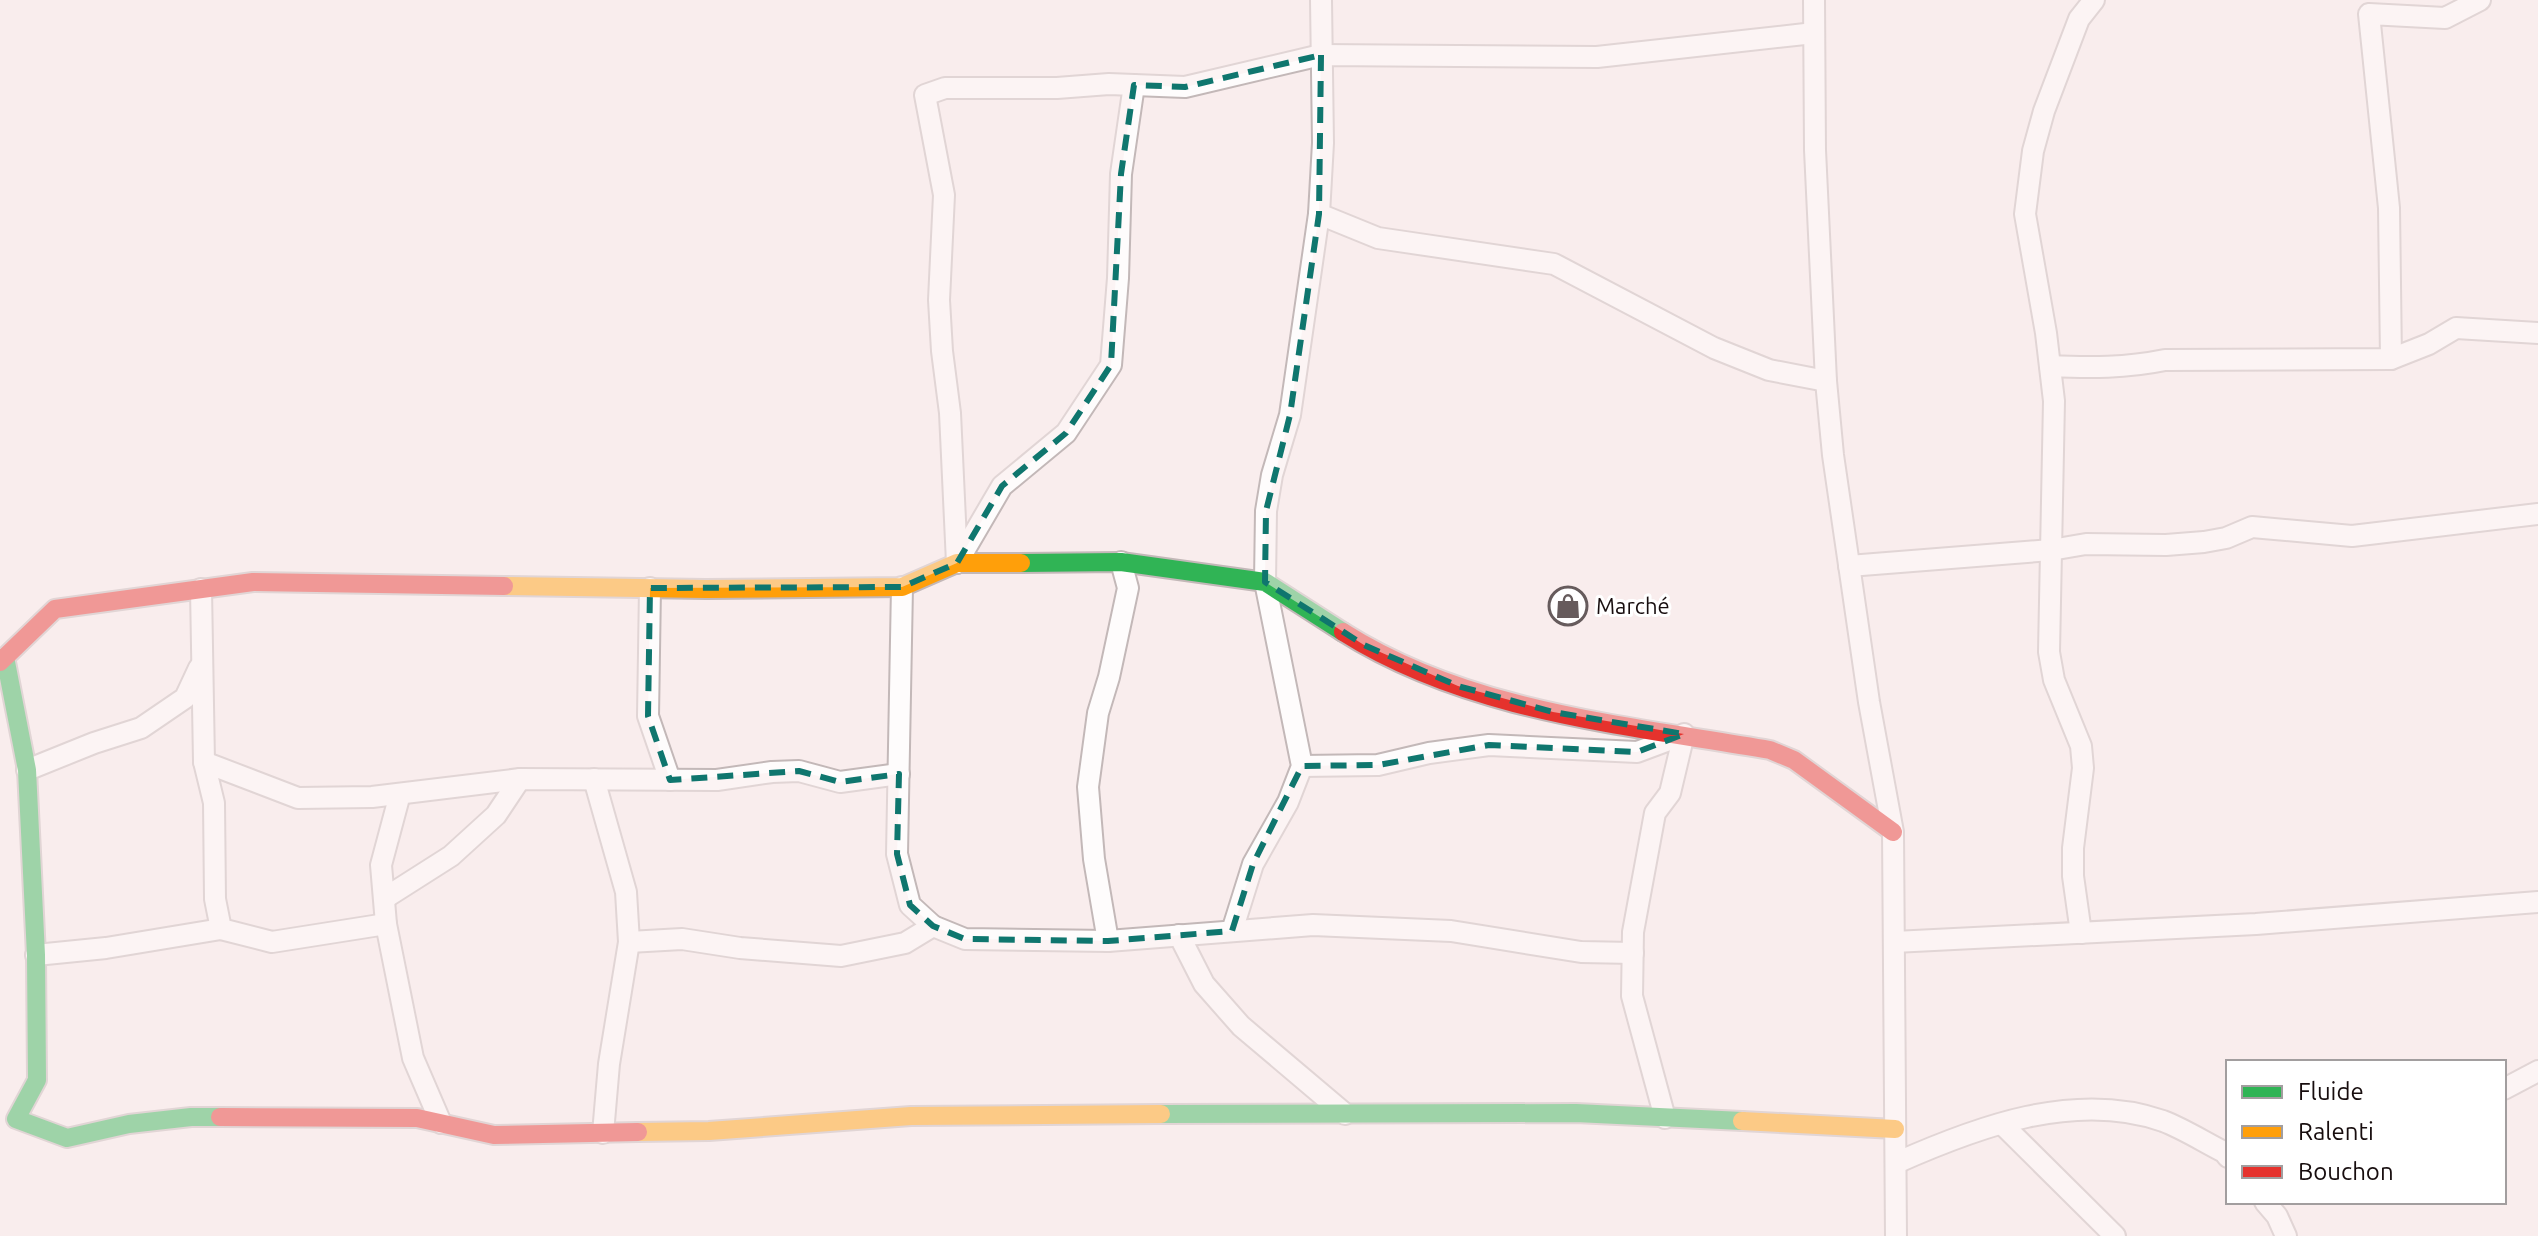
<svg xmlns="http://www.w3.org/2000/svg" width="2538" height="1236" font-family="Ubuntu,sans-serif">
<rect width="100%" height="100%" fill="#f9eded"/>
<g fill="none" stroke-linecap="round" stroke-linejoin="round">
<g stroke="#c3b8b8" stroke-width="24">
<g id="street">
<path d="M1321 0 1323 143 1319 214 1378 238 1554 264 1714 348 1769 370 1826 381"/>
<path d="M1814 0 1815 150 1826 381 1833 455 1869 702 1893 832 1896 1236"/>
<path d="M2391 359 2429 344 2456 328 2538 333"/>
<path d="M2050 366C2090 368 2126 368 2165 360L2391 359 2389 208 2369 14 2445 18 2480 0"/>
<path d="M957 563 950 413 942 351 939 300 944 195 925 95 945 88H1057L1109 84 1185 87 1321 55 1597 57 1814 33"/>
<path d="M957 563 1002 486 1066 433 1111 365 1118 278 1121 174 1134 85"/>
<path d="M1849 566 2051 550 2086 544 2166 545 2204 542 2226 538 2252 527 2352 536 2538 514"/>
<path d="M902 587 897 854 910 905 933 926 965 939 1108 941 1313 925 1451 931 1581 952 1633 953"/>
<path d="M650 588 648 716 670 780"/>
<path d="M201 589 204 762 214 803 215 899 221 929 272 942 386 924"/>
<path d="M204 762 298 798 372 797 520 779 717 780 772 772 799 771 840 782 899 774"/>
<path d="M1302 766 1378 765 1429 753 1489 745 1637 752 1680 736"/>
<path d="M27 770 94 743 141 728 185 698 199 668"/>
<path d="M594 779 626 892 629 942 609 1064 603 1133"/>
<path d="M400 794 381 865 386 924 413 1058 441 1123"/>
<path d="M385 898 451 856 496 815 520 779"/>
<path d="M1232 931 1253 864 1288 802 1302 766 1265 582 1266 511 1272 475 1290 415 1319 214"/>
<path d="M2081 933 2073 876V848L2083 768 2081 746 2054 680 2049 652 2054 401 2046 333 2025 214 2033 151 2044 111 2079 19 2094 0"/>
<path d="M1179 935 1204 984 1241 1026 1345 1114"/>
<path d="M1108 941 1094 859 1088 787 1098 713 1109 677 1128 588 1121 562"/>
<path d="M629 942 682 939 740 948 841 956 905 943 933 926"/>
<path d="M1894 942 2256 924 2538 902"/>
<path d="M36 955 106 948 221 929"/>
<path d="M2504 1089 2538 1071"/>
<path d="M1665 1118 1632 996 1633 932 1655 813 1670 793 1684 734"/>
<path d="M2002 1124 2115 1236"/>
<path d="M1896 1163C1977 1127 2075 1090 2163 1121 2184 1129 2204 1142 2224 1152L2228 1157"/>
<path d="M2265 1202 2277 1216 2286 1236"/>
</g>
</g>
<g stroke="#c3b8b8" stroke-width="22">
<g id="fast">
<path d="M1021 563 1121 562 1265 582 1343 632"/>
<path d="M5 657 27 770 36 955 37 1080 16 1119 67 1138 129 1124 191 1117H220"/>
<path d="M1161 1114 1576 1113 1742 1121"/>
</g>
</g>
<g stroke="#c3b8b8" stroke-width="22">
<g id="slow">
<path d="M504 586 706 589 902 587 957 563H1021"/>
<path d="M1742 1121 1895 1129"/>
<path d="M638 1132 709 1131 911 1116 1161 1114"/>
</g>
</g>
<g stroke="#c3b8b8" stroke-width="22">
<g id="jam">
<path d="M1343 632C1469 712 1626 725 1770 750L1794 760 1893 832"/>
<path d="M0 662 55 609 253 582 504 586"/>
<path d="M220 1117 417 1118 494 1135 638 1132"/>
</g>
</g>
<use href="#street" stroke="#fefcfc" stroke-width="20"/>
<use href="#fast" stroke="#30b455" stroke-width="18"/>
<use href="#slow" stroke="#ff9f0a" stroke-width="18"/>
<use href="#jam" stroke="#e5322d" stroke-width="18"/>
</g>
<path d="M0 0H2538V1236H0ZM1321 55 1319 214 1290 415 1266 511 1265 582 1364 645 1458 686 1553 712 1684 734 1637 752 1489 745 1378 765 1302 766 1253 864 1232 931 1108 941 965 939 933 926 910 905 897 854 899 774 840 782 799 771 670 780 648 716 650 588 902 587 957 563 1002 486 1066 433 1111 365 1121 174 1134 85 1185 87Z" fill="#f9eded" fill-opacity=".55" fill-rule="evenodd"/>
<path fill="none" stroke="#0f766e" stroke-width="6" stroke-dasharray="16 10" stroke-linejoin="round" d="M1321 55 1319 214 1290 415 1266 511 1265 582 1364 645 1458 686 1553 712 1684 734 1637 752 1489 745 1378 765 1302 766 1253 864 1232 931 1108 941 965 939 933 926 910 905 897 854 899 774 840 782 799 771 670 780 648 716 650 588 902 587 957 563 1002 486 1066 433 1111 365 1121 174 1134 85 1185 87Z"/>
<defs>
<g id="shop-ring" transform="scale(2)"><circle r="9.5" fill="#fff" stroke="#665b5c" stroke-width="1.5"/><path d="M-5-2.5h2.3a2.7 3.5 0 0 1 5.4 0H5L5.5 6h-11ZM-1.5-2.5h3a1.5 2.3 0 0 0-3 0Z" fill="#665b5c"/></g>
</defs>
<g fill-rule="evenodd">
<use href="#shop-ring" x="1568" y="606"/>
</g>
<g text-anchor="middle" stroke-width="6" stroke-linejoin="round" paint-order="stroke">
<g font-size="22" fill="#170d0e" stroke="#fff" text-anchor="start">
<text x="1596" y="614">Marché</text>
</g>
</g>
<rect x="2226" y="1060" width="280" height="144" fill="#ffffff" stroke="#a29e9f" stroke-width="2"/>
<rect x="2242" y="1086" width="40" height="12" fill="#30b455" stroke="#a29e9f" stroke-width="2"/>
<text x="2298" y="1100" font-size="24" fill="#170d0e">Fluide</text>
<rect x="2242" y="1126" width="40" height="12" fill="#ff9f0a" stroke="#a29e9f" stroke-width="2"/>
<text x="2298" y="1140" font-size="24" fill="#170d0e">Ralenti</text>
<rect x="2242" y="1166" width="40" height="12" fill="#e5322d" stroke="#a29e9f" stroke-width="2"/>
<text x="2298" y="1180" font-size="24" fill="#170d0e">Bouchon</text>
</svg>
